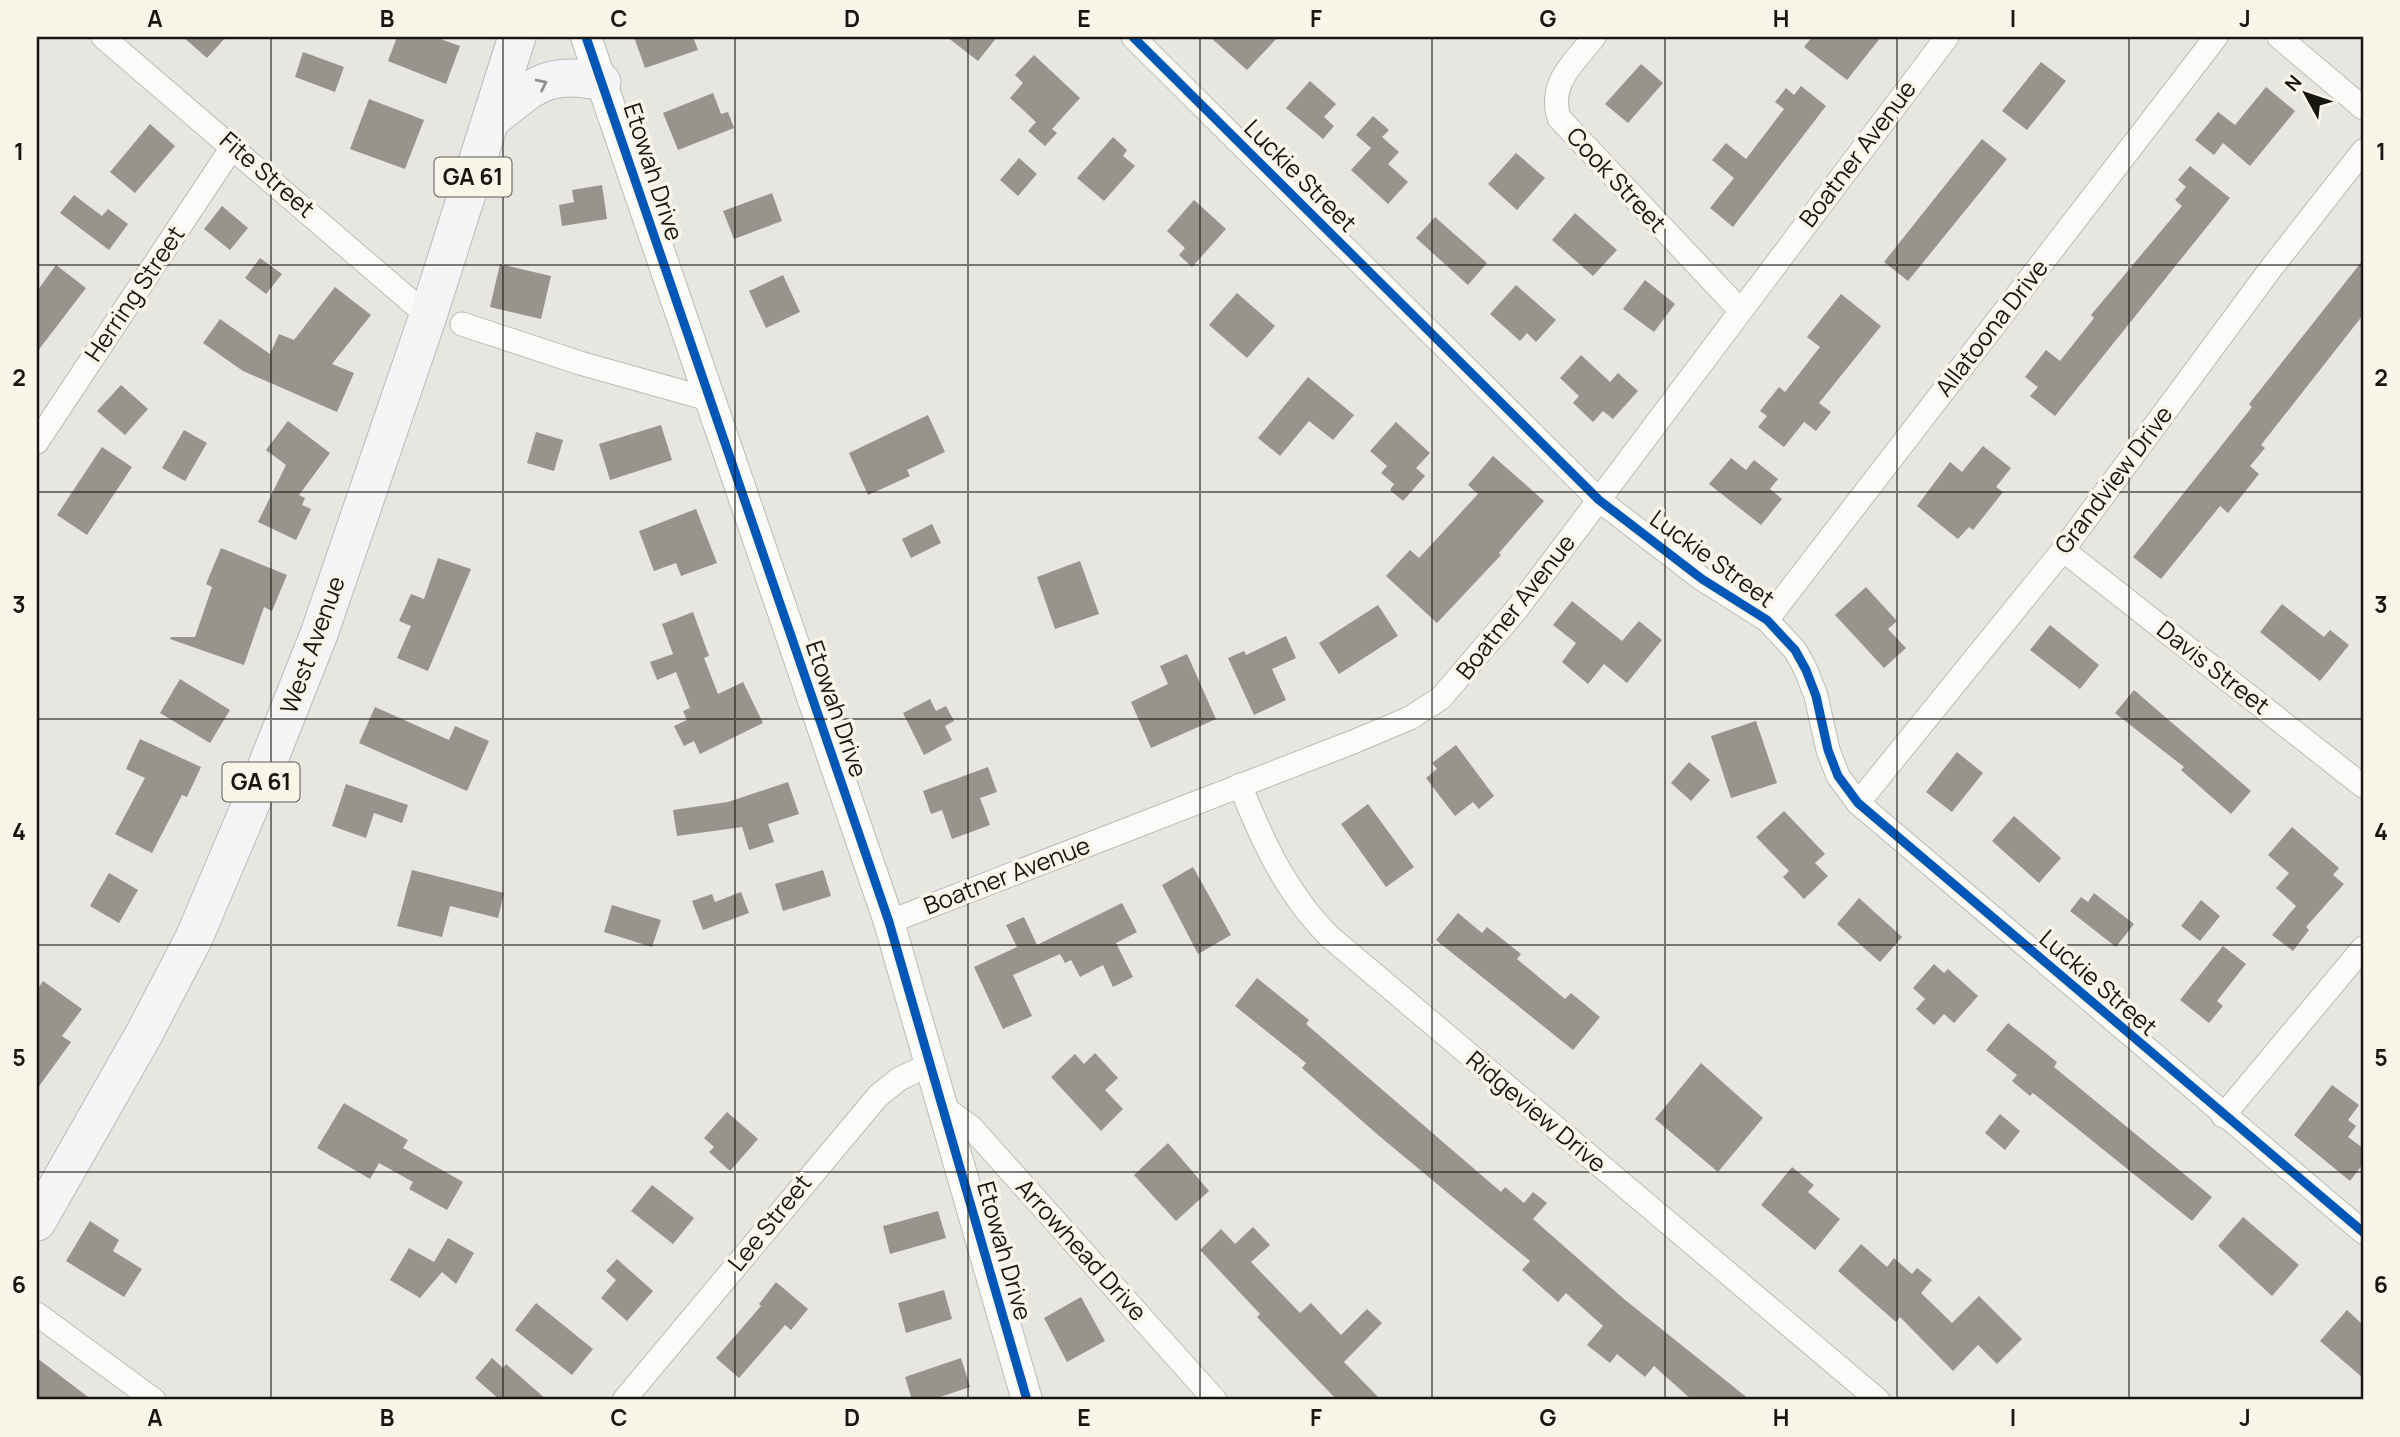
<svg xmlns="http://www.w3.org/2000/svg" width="2400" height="1437" font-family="Manrope,sans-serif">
<rect width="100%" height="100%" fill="#e8e6e0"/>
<g fill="#96948c">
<path d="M183 37H226L207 58Z"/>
<path d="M397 37H435L460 46 446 84 388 61Z"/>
<path d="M634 37H693L698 50 645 68Z"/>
<path d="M947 37H997L978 61Z"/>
<path d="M1210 37H1278L1247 70Z"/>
<path d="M1812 37H1881L1847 80 1804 47Z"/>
<path d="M303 52 344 67 335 92 295 77Z"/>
<path d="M1034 55 1080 98 1052 129 1057 133 1045 146 1028 131 1036 122 1010 98 1023 83 1015 75Z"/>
<path d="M2041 62 2066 81 2027 130 2002 111Z"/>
<path d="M1641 64 1663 83 1628 123 1605 104Z"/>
<path d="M1310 81 1336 104 1324 117 1334 126 1323 139 1286 108Z"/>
<path d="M1801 86 1826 106 1733 227 1710 208 1734 178 1712 160 1726 143 1746 159 1784 109 1775 102 1786 88 1794 95Z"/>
<path d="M2266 87 2295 111 2250 166 2223 143 2214 155 2195 140 2218 112 2235 125Z"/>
<path d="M713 93 721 114 728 112 734 128 678 150 663 113Z"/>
<path d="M369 99 424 120 405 169 350 149Z"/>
<path d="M1373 116 1389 130 1382 137 1399 152 1388 164 1408 182 1388 204 1351 170 1371 148 1356 135Z"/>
<path d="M150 124 175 146 135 193 110 172Z"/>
<path d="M1113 137 1127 150 1123 156 1135 166 1104 201 1077 178Z"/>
<path d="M1982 139 2007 159 1908 281 1884 262Z"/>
<path d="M1516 153 1545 178 1517 210 1488 184Z"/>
<path d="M1019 158 1037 174 1018 196 1000 180Z"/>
<path d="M2190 166 2230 198 2055 416 2030 396 2038 387 2025 377 2046 350 2060 361 2094 318 2091 315 2182 206 2175 200 2186 187 2178 180Z"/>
<path d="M602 185 607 219 562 226 559 205 574 202 572 190Z"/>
<path d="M772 193 782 221 734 239 723 211Z"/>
<path d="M74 195 102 216 108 209 128 224 109 250 60 213Z"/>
<path d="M1194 200 1226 229 1192 267 1179 255 1185 248 1167 231Z"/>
<path d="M222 206 248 228 230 250 204 229Z"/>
<path d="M1575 213 1617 250 1593 276 1552 240Z"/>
<path d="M1435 217 1487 263 1468 285 1416 238Z"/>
<path d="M260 258 282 274 266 294 245 278Z"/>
<path d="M2363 260V315L2261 445 2265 448 2250 466 2259 474 2228 513 2220 506 2161 579 2133 557 2252 407 2249 404Z"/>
<path d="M500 264 551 276 541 319 490 307Z"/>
<path d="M56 265 86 288 37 352V291Z"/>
<path d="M783 275 800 312 766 328 749 291Z"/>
<path d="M1645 280 1675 304 1654 332 1623 309Z"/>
<path d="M1516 285 1556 320 1536 342 1527 333 1520 341 1490 314Z"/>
<path d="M335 287 371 315 332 364 354 373 337 412 243 371 203 343 220 319 270 354 279 334 294 340Z"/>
<path d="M1237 293 1275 326 1247 358 1209 325Z"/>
<path d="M1841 294 1881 326 1819 403 1831 412 1816 431 1804 422 1784 447 1758 427 1767 416 1760 411 1779 387 1785 392 1820 347 1807 337Z"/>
<path d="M1581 355 1610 382 1618 373 1638 391 1613 419 1603 411 1593 422 1573 403 1579 396 1560 378Z"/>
<path d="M1308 377 1354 415 1333 440 1309 421 1280 456 1258 438Z"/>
<path d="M121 385 148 409 125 435 97 411Z"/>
<path d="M928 415 945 452 907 470 910 476 868 495 849 453Z"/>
<path d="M288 421 330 453 299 495 305 498 302 505 311 509 296 540 258 522 286 465 266 450Z"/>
<path d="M1396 422 1430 453 1416 468 1425 476 1403 501 1390 490 1394 484 1381 473 1387 466 1370 451Z"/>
<path d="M661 425 672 460 610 480 599 444Z"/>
<path d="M184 430 207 443 185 481 162 468Z"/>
<path d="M536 432 563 440 554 471 527 463Z"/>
<path d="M1983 446 2011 468 1996 487 2003 492 1973 530 1969 527 1958 539 1917 506 1950 462 1962 472Z"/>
<path d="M102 447 132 467 87 535 57 515Z"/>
<path d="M1493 456 1544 501 1499 553 1501 555 1437 623 1386 576 1410 550 1419 558 1478 494 1468 485Z"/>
<path d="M1731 458 1746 470 1754 460 1778 479 1770 489 1782 499 1761 525 1709 484Z"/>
<path d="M696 509 717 563 681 576 676 563 654 571 639 531Z"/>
<path d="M932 524 941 543 911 558 902 539Z"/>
<path d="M221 548 287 575 272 611 264 607 244 665 170 639 171 637H195L212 587 206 584Z"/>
<path d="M438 558 471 569 428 671 397 658 411 626 399 621 411 594 424 599Z"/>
<path d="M1080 561 1099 614 1055 629 1037 577Z"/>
<path d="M1866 587 1897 621 1888 629 1906 648 1884 668 1835 615Z"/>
<path d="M1572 601 1622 641 1639 621 1662 640 1627 683 1604 664 1588 684 1562 662 1576 643 1553 625Z"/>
<path d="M2282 604 2324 637 2330 630 2349 645 2320 681 2260 632Z"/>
<path d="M1378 605 1398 636 1339 674 1319 643Z"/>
<path d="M693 612 709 656 704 658 718 694 743 682 763 723 700 754 694 741 684 746 674 726 687 720 683 711 690 708 676 672 657 680 650 662 673 654 662 624Z"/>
<path d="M2050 625 2099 665 2080 689 2030 650Z"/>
<path d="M1286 636 1296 658 1272 669 1286 700 1254 715 1228 658 1244 651 1246 655Z"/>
<path d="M1187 654 1216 719 1151 748 1131 702 1168 684 1160 666Z"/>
<path d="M180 679 230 710 210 743 160 713Z"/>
<path d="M2134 690 2251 791 2231 814 2181 770 2184 767 2115 713Z"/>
<path d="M930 699 936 711 946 706 954 721 945 726 952 740 924 755 903 713Z"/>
<path d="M375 707 449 740 455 726 489 741 467 791 359 743Z"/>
<path d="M1756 721 1777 783 1731 798 1711 736Z"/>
<path d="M140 739 201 767 187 797 182 795 152 853 115 834 145 778 126 769Z"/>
<path d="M1456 745 1494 796 1479 809 1473 802 1455 816 1426 778 1437 769 1432 763Z"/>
<path d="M1957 752 1983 773 1952 812 1926 792Z"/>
<path d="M1689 762 1710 780 1691 801 1671 783Z"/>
<path d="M988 767 997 792 980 798 990 825 952 839 942 810 931 814 923 791Z"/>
<path d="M788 782 799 814 768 824 774 842 749 850 742 827 677 836 673 810 728 802Z"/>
<path d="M346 784 408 805 402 823 374 813 366 838 332 826Z"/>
<path d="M1368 804 1414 867 1386 887 1341 824Z"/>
<path d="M1784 811 1825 854 1815 863 1828 876 1804 899 1783 877 1789 871 1756 837Z"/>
<path d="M2014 816 2061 858 2039 883 1992 841Z"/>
<path d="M2292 827 2339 868 2333 875 2344 884 2306 927 2309 930 2293 951 2272 935 2296 906 2276 888 2289 873 2268 855Z"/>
<path d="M1193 867 1231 935 1198 954 1162 885Z"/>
<path d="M412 870 504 893 498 918 450 906 442 937 397 926Z"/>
<path d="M823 870 831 896 783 911 775 884Z"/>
<path d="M109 873 138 890 119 923 90 906Z"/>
<path d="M741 892 749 913 703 930 692 901 712 894 715 902Z"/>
<path d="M2094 893 2134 924 2116 947 2070 911 2081 897 2088 902Z"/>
<path d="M1859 898 1902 937 1880 962 1837 924Z"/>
<path d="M2201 900 2220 916 2200 941 2181 926Z"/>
<path d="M1122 903 1137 932 1116 943 1133 977 1113 987 1103 965 1080 977 1071 960 1065 963 1060 954 1013 975 1032 1016 1003 1029 974 967 1017 947 1006 925 1024 917 1037 945Z"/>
<path d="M612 905 661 920 652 947 604 932Z"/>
<path d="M1458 913 1482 933 1487 927 1521 954 1517 959 1565 999 1571 993 1600 1017 1573 1050 1436 940Z"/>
<path d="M2223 946 2246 964 2217 1001 2223 1006 2209 1023 2180 1000Z"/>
<path d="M1934 964 1944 973 1948 969 1978 996 1954 1023 1944 1014 1934 1025 1916 1009 1925 999 1913 988Z"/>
<path d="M1257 978 1309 1020 1306 1024 1501 1192 1505 1187 1524 1203 1533 1192 1547 1203 1533 1219 1624 1299 1750 1400H1692L1654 1366 1645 1377 1617 1354 1610 1363 1587 1345 1603 1326 1566 1293 1558 1302 1522 1270 1530 1261 1378 1135 1302 1068 1306 1063 1235 1006Z"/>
<path d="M43 981 82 1009 62 1036 71 1042 37 1089V990Z"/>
<path d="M2008 1023 2057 1062 2054 1067 2212 1197 2192 1221 2033 1093 2030 1096 2012 1081 2017 1075 1986 1050Z"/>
<path d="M1095 1053 1118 1078 1105 1090 1123 1109 1101 1131 1051 1077 1075 1054 1084 1064Z"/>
<path d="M1701 1063 1763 1118 1718 1172 1655 1119Z"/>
<path d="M2332 1085 2359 1105 2348 1120 2356 1126 2348 1137 2363 1148V1164L2350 1181 2294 1135Z"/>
<path d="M344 1103 408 1140 403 1148 463 1182 447 1210 409 1189 413 1182 379 1163 370 1179 317 1148Z"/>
<path d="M727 1112 758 1139 730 1171 709 1152 714 1147 704 1138Z"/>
<path d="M2000 1114 2020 1131 2005 1150 1985 1133Z"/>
<path d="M1168 1143 1209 1191 1176 1221 1134 1175Z"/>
<path d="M1792 1167 1814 1185 1808 1192 1840 1219 1815 1250 1761 1205Z"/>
<path d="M652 1185 694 1218 673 1244 631 1211Z"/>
<path d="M938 1211 946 1238 890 1254 883 1226Z"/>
<path d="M2243 1217 2299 1265 2272 1296 2218 1246Z"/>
<path d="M90 1221 119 1240 113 1251 142 1269 124 1297 66 1261Z"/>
<path d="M1253 1227 1270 1245 1251 1262 1300 1313 1311 1303 1341 1335 1367 1309 1382 1323 1344 1362 1381 1400H1337L1257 1317 1260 1314 1200 1250 1221 1229 1235 1244Z"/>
<path d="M448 1238 474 1253 456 1284 442 1272 420 1298 390 1280 409 1248 434 1262Z"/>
<path d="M1861 1244 1887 1267 1894 1258 1912 1274 1917 1268 1932 1280 1921 1293 1952 1323 1979 1296 2022 1339 1997 1364 1978 1345 1953 1371 1900 1317 1896 1322 1838 1271Z"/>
<path d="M617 1259 653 1291 627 1321 601 1298 616 1280 606 1271Z"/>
<path d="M776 1282 808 1309 791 1330 785 1325 739 1378 716 1358 761 1306 759 1304Z"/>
<path d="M944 1290 952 1319 906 1333 898 1303Z"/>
<path d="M1081 1297 1105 1341 1067 1362 1044 1318Z"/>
<path d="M536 1303 593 1349 572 1375 515 1330Z"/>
<path d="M2347 1310 2363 1325V1378L2320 1341Z"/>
<path d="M37 1358 92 1400H37Z"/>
<path d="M492 1358 503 1368 506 1364 547 1400H500L475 1378Z"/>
<path d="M961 1358 970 1387 931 1400H912L905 1377Z"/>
</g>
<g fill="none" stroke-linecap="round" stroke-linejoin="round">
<g stroke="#bdbbb6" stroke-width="25">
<g id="minor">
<path d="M103 37 428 316"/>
<path d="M1133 37 1599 500 1702 579 1767 620 1795 650 1806 670 1816 696 1828 750 1838 776 1858 803 2363 1232"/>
<path d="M1594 37C1574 63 1548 83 1559 118L1740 310"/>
<path d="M2279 37 2363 108"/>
<path d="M462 324 580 363 708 399"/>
<path d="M37 442 233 146"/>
<path d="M2063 550 2363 786"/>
<path d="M1767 620 2216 37"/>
<path d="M1240 785C1262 840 1287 895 1330 937L1878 1400"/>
<path d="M1858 803 2063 550 2272 267 2363 151"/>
<path d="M889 922 1353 742 1410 718 1441 698 1516 610 1947 37"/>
<path d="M942 1106 971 1127 1215 1400"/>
<path d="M2223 1116 2363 948"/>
<path d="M37 1314 154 1400"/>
<path d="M624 1400 878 1096 899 1079 931 1064"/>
</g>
</g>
<g stroke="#bdbbb6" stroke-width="32">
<path id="tertiary" d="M586 37 889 922 1027 1400"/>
</g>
<g stroke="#bbbabc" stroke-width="39">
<g id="primary">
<path d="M491 120C533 87 546 69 602 82"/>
<path d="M37 1222 144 1034 194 938 261 780 319 634 428 316 517 37"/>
</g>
</g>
<use href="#minor" stroke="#fcfbfa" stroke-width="23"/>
<use href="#tertiary" stroke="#fcfbfa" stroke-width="30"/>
<use href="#primary" stroke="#f5f4f6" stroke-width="37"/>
<g stroke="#f8f6e9" stroke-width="13">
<g id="cycleway">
<path d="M586 37 889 922 1027 1400"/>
<path d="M1133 37 1599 500 1702 579 1767 620 1795 650 1806 670 1816 696 1828 750 1838 776 1858 803 2363 1232"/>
</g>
</g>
<use href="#cycleway" stroke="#0057b8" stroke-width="9"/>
</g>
<defs><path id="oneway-chevron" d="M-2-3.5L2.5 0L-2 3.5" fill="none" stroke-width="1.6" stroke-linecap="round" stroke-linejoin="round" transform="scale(1.75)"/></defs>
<use stroke="#91908f" href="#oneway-chevron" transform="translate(542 84) rotate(-26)"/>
<path fill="none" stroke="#171611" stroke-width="2" stroke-opacity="0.55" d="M271 37V1400M503 37V1400M735 37V1400M968 37V1400M1200 37V1400M1432 37V1400M1665 37V1400M1897 37V1400M2129 37V1400M37 265H2363M37 492H2363M37 719H2363M37 945H2363M37 1172H2363"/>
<g text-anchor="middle" stroke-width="7" stroke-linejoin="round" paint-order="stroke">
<g fill="#f8f6e9" stroke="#5a5952" stroke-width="2">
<rect x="434.5" y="157.5" width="77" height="39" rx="5"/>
<rect x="222.5" y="762.5" width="77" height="39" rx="5"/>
</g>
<g font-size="23" font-weight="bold" fill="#171611">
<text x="473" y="185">GA 61</text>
<text x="261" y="790">GA 61</text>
</g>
<g font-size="24" fill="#171611" stroke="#f8f6e9">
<text transform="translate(1858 154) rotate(-53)" y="8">Boatner Avenue</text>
<text transform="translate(653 172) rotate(72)" y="8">Etowah Drive</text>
<text transform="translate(267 175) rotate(41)" y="8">Fite Street</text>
<text transform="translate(1300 176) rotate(45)" y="8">Luckie Street</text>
<text transform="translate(1616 180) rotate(47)" y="8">Cook Street</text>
<text transform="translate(135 294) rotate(-56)" y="8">Herring Street</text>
<text transform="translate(1992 328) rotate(-52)" y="8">Allatoona Drive</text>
<text transform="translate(2114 480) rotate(-53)" y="8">Grandview Drive</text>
<text transform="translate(1712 559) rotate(36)" y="8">Luckie Street</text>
<text transform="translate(1516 607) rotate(-52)" y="8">Boatner Avenue</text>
<text transform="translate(313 645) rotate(-70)" y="8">West Avenue</text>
<text transform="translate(2213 668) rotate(38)" y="8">Davis Street</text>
<text transform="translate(836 709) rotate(71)" y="8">Etowah Drive</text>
<text transform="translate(1007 876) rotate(-21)" y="8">Boatner Avenue</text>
<text transform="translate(2098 983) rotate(41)" y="8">Luckie Street</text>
<text transform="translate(1536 1112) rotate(40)" y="8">Ridgeview Drive</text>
<text transform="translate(770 1223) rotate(-51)" y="8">Lee Street</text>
<text transform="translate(1081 1250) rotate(48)" y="8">Arrowhead Drive</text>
<text transform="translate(1004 1251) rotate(74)" y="8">Etowah Drive</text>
</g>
</g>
<rect width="2400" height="1437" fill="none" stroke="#f8f6e9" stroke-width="77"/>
<g transform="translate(2306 94) rotate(310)" stroke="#f8f6e9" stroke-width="5" paint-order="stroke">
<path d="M0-5L12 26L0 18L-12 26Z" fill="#171611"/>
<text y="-10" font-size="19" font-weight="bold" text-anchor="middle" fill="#171611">N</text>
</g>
<rect x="38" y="38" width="2324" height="1360" fill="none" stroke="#171611" stroke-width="2.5"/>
<g font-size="23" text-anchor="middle" font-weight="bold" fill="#171611">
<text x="155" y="27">A</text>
<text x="387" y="27">B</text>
<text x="619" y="27">C</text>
<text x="852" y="27">D</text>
<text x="1084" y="27">E</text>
<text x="1316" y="27">F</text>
<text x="1548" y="27">G</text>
<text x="1781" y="27">H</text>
<text x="2013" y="27">I</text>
<text x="2245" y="27">J</text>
<text x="19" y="160">1</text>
<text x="2381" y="160">1</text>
<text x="19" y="386">2</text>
<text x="2381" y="386">2</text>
<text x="19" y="613">3</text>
<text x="2381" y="613">3</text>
<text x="19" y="840">4</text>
<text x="2381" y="840">4</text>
<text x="19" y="1066">5</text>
<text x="2381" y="1066">5</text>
<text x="19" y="1293">6</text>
<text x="2381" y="1293">6</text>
<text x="155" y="1426">A</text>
<text x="387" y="1426">B</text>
<text x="619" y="1426">C</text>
<text x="852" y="1426">D</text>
<text x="1084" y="1426">E</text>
<text x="1316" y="1426">F</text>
<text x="1548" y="1426">G</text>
<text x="1781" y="1426">H</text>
<text x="2013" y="1426">I</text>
<text x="2245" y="1426">J</text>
</g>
</svg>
